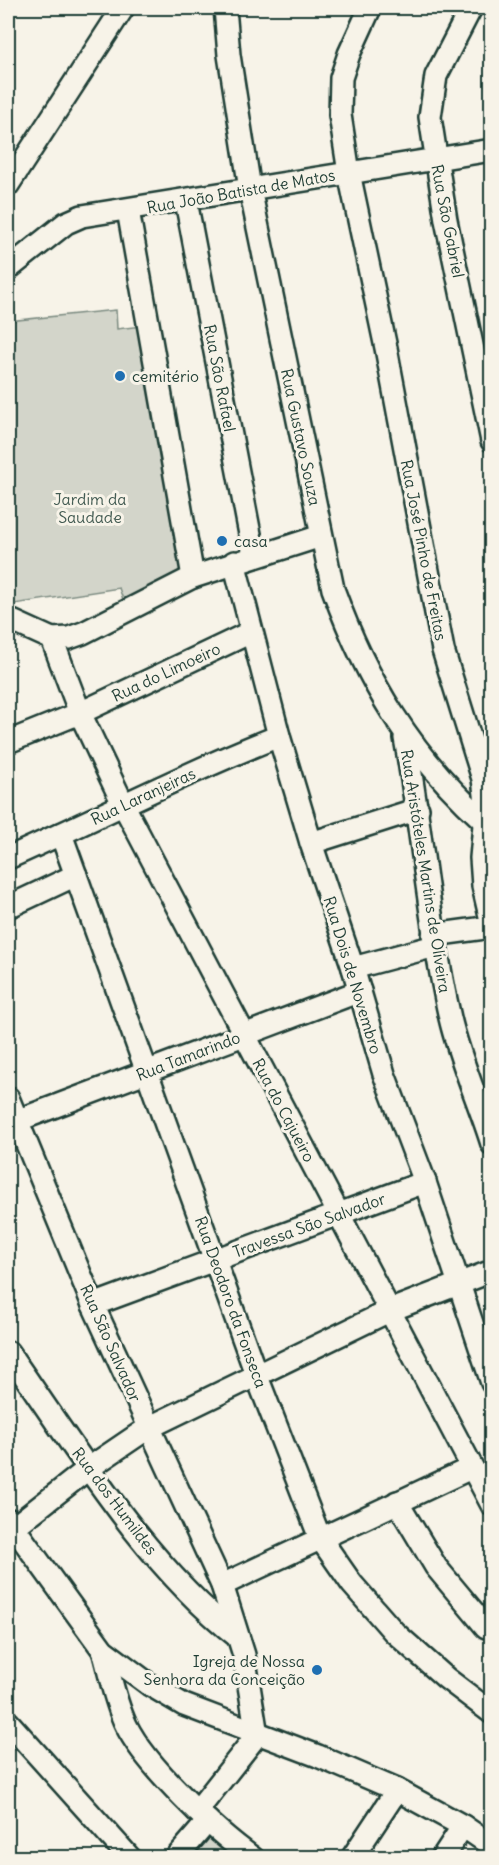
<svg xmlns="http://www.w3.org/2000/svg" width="499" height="1865" font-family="Delius,sans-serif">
<rect width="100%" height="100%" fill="#f7f3e8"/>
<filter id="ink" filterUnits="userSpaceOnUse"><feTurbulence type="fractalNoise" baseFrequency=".0167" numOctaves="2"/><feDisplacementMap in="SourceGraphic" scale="12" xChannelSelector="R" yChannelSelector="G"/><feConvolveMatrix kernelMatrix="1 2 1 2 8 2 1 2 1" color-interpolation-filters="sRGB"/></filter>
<g filter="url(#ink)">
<g fill="#d3d5ca" stroke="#79897f" stroke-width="1.5">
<path d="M116 310 117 329 142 326 186 571 125 605 119 588 8 605V321Z"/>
<path d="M199 1835 214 1837 244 1858H180Z"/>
</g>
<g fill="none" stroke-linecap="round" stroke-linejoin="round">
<g stroke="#1f3d34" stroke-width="26">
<g id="minor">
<path d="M225 8 229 55 250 189 333 589C367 682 410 754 484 821"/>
<path d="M370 8 349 54 341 78 340 115 349 173 386 348 443 650 483 779 486 802 481 858 483 886 492 925"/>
<path d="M471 8 436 76 430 117 446 220 492 441"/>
<path d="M8 185 123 8"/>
<path d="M186 201 254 555"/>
<path d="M128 210 193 577"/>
<path d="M8 269 66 223 82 216 492 150"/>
<path d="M234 562 279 736 311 843 353 968 384 1074 425 1182 492 1383"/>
<path d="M8 619 52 639 80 713 124 806 492 1505"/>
<path d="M52 639 69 638 83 633 193 577 321 536"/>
<path d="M405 738C422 831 429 926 450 1018 460 1061 479 1102 492 1144"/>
<path d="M8 742 80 713 251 632"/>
<path d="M61 834 256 1374 320 1538 352 1584 394 1632 446 1678 492 1713"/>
<path d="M311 843 418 809"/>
<path d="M8 858C98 818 187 772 279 736"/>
<path d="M8 907 76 875"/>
<path d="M433 935 492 927"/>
<path d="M353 968 435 946"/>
<path d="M8 1098 93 1305 222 1585 244 1655 257 1735"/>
<path d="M16 1121 360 991"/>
<path d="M93 1305 425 1182"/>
<path d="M8 1352C76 1449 145 1564 238 1637"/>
<path d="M397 1502 436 1567 486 1627"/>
<path d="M8 1519 103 1650 150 1685 184 1705 318 1756 397 1790 463 1826 492 1846"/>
<path d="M14 1527 89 1468 148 1428 391 1310 492 1271"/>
<path d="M222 1585 471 1468"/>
<path d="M103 1650C110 1675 115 1702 126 1725 146 1766 215 1831 253 1858"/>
<path d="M8 1722 130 1858"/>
<path d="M197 1811 257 1735"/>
<path d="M176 1858 208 1821"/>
<path d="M352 1858 397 1790"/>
<path d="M442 1858 463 1826"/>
</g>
</g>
<use href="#minor" stroke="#f7f3e8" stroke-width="21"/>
</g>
</g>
<g fill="#1f6fb2" stroke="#f7f3e8" stroke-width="2">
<circle cx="120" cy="376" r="6"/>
<circle cx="222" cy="541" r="6"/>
<circle cx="317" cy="1670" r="6"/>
</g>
<g text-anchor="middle" stroke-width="6" stroke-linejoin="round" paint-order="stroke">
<g font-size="16" fill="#1f3d34" stroke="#f7f3e8">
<text transform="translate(241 191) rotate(-10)" y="6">Rua João Batista de Matos</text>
<text transform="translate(448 221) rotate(79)" y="6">Rua São Gabriel</text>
<text transform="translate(220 378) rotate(79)" y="6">Rua São Rafael</text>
<text transform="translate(301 437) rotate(78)" y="6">Rua Gustavo Souza</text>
<text transform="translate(424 550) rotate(79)" y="6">Rua José Pinho de Freitas</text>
<text transform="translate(166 672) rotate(-25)" y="6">Rua do Limoeiro</text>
<text transform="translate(143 796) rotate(-25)" y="6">Rua Laranjeiras</text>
<text transform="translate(426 871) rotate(81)" y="6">Rua Aristóteles Martins de Oliveira</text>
<text transform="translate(353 975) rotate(73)" y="6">Rua Dois de Novembro</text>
<text transform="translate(188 1056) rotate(-21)" y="6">Rua Tamarindo</text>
<text transform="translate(284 1110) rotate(62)" y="6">Rua do Cajueiro</text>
<text transform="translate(309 1225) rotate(-20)" y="6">Travessa São Salvador</text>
<text transform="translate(231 1302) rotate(70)" y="6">Rua Deodoro da Fonseca</text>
<text transform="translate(111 1343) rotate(66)" y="6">Rua São Salvador</text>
<text transform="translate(115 1501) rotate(53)" y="6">Rua dos Humildes</text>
</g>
<g font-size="16" fill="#1f3d34" stroke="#f7f3e8" text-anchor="start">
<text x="132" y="382">cemitério</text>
<text x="234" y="547">casa</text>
<text x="305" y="1667" text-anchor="end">Igreja de Nossa<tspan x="305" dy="18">Senhora da Conceição</tspan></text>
</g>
<g font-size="16" fill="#435b52" stroke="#f7f3e8">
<text x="90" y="505">Jardim da<tspan x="90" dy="18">Saudade</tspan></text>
</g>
</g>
<rect width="499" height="1865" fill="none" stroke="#f7f3e8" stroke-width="30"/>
<rect x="15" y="15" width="469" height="1835" fill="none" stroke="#1f3d34" stroke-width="2" filter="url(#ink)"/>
</svg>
